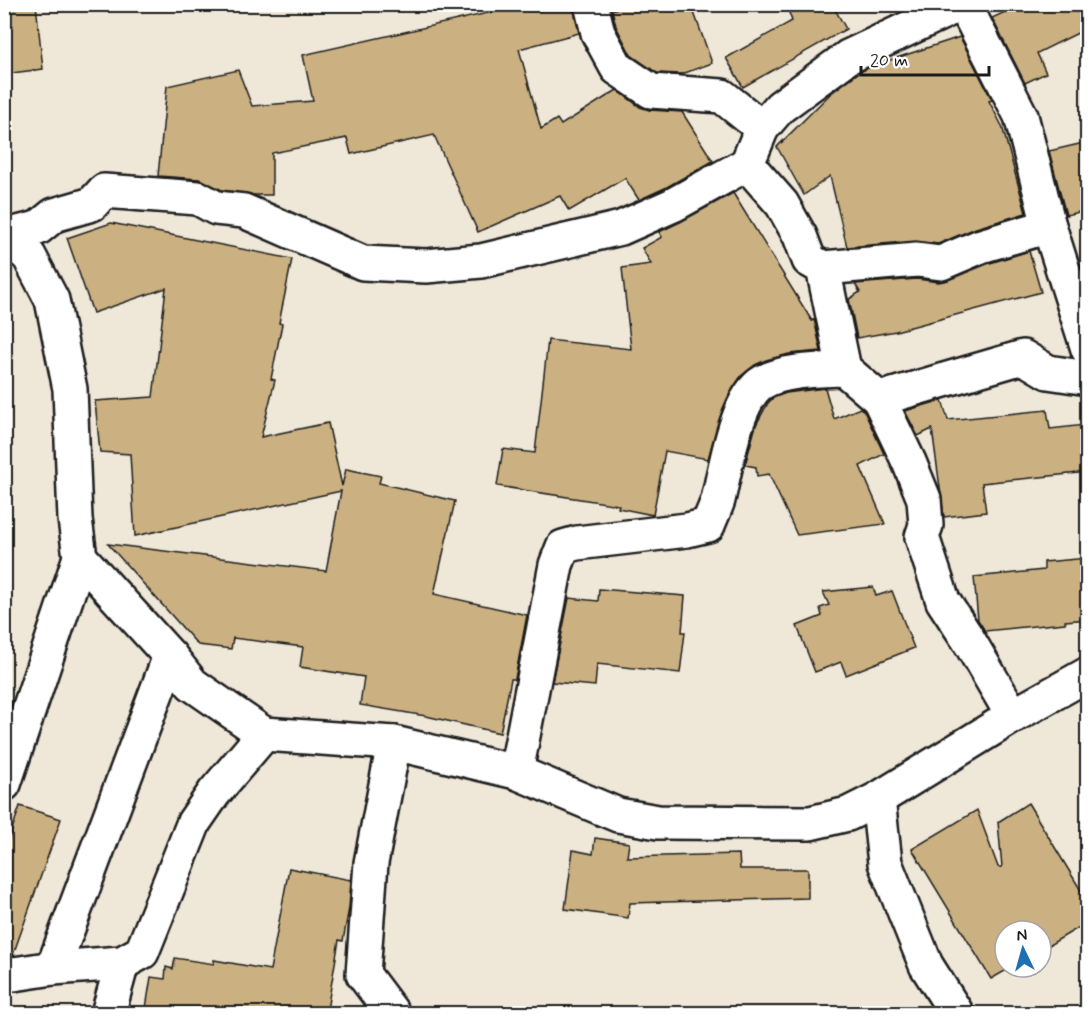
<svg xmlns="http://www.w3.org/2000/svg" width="1092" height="1018" font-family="Mynerve,sans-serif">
<rect width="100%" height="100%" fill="#efe8d9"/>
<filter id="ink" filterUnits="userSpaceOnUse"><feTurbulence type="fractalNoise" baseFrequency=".0167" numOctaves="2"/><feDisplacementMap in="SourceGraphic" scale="12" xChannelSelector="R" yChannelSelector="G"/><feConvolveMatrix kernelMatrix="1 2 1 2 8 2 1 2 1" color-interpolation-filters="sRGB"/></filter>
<g filter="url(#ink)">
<g fill="#cbb181" stroke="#1c1c1c" stroke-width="1.5">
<path d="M4 4H36L43 69 4 74Z"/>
<path d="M495 4H573L579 33 519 49 541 129 557 119 561 125 617 90 640 107 649 110 682 112 713 161 665 188 639 200 625 178 569 211 560 196 478 232 434 135 351 154 347 138 272 153V195H254L222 190 199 179 158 176 167 86 238 70 252 106 313 101 303 55 497 11Z"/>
<path d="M628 4H691L712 63 682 74 657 73 631 55 616 26 612 10Z"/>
<path d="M786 4H832L846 29 743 87 726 58 792 21Z"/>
<path d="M1022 4H1088V28L1037 53 1046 73 1025 83 992 18Z"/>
<path d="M960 37 992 100 989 101 1002 126 1026 213 976 228 938 244 916 241 847 247 830 176 804 195 777 147 830 94 858 73 872 66Z"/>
<path d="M1088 142V210L1066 215 1049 151Z"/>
<path d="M733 193 812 321 814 319 821 351 789 354 766 360 755 365 741 376 730 393 722 411 708 459 665 451 653 515 618 508 619 505 497 486 503 449 535 453 548 340 631 349 622 268 651 264 642 248 662 237 659 232 682 221Z"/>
<path d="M111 223 292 259 279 323 282 324 271 379 275 380 261 437 328 423 342 486 346 469 381 476 379 483 455 501 434 594 527 615 515 679H511L500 733 426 716 360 705 364 677 300 667 303 647 233 638 231 649 198 645 108 544 326 571 341 491 135 536 130 454 100 452 95 401 153 397 166 288 93 313 67 238Z"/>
<path d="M1029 251 1041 292 896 331 857 338 849 299 860 292 855 284 917 279 939 282 948 280 987 264Z"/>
<path d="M825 388 834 419 860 408 864 411 884 454 860 466 885 524 797 535 769 474 757 476 756 467 745 465 756 425 768 403 773 398 786 393Z"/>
<path d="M942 400 948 420 1047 410 1050 429 1085 425 1088 472 982 483 986 512 944 517 932 429 918 436 905 411Z"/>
<path d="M1088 558V619L1065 621V623L985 631 978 620 974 577 1044 570V562Z"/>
<path d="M873 587 876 596 892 591 914 648 846 675 841 662 815 672 797 626 822 616 820 608 829 605 823 592Z"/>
<path d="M599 589 685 596 682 632H685L680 673 597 664 595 686 552 682 569 598 598 601Z"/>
<path d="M1028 803 1088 902V922L1041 950V931H1005V967H1012L991 979 912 849 977 810 998 867H1002L998 822Z"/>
<path d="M20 806 61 819 13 955 4 954V868L10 852 5 850Z"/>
<path d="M595 838 629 843 627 857 739 854 740 869H808V898L630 903 628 918 565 909 573 850 593 854Z"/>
<path d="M289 868 351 880 349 908 343 941 339 940 327 1010 312 1008 311 1014H145L151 977 165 979 166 967 173 969 175 958 214 964V960L270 970Z"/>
</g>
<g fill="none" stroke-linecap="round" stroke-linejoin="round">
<g stroke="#1c1c1c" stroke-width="38">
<g id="street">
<path d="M591 4 598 33 617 68 651 91 722 96 762 128"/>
<path d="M964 4 1021 116 1049 226 1088 349"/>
<path d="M747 164 782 204 800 236 809 260 823 268 844 369"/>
<path d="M4 236 29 256 52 300 70 389 75 519 80 557 170 656 192 684 264 734 394 743 516 772 618 815 658 822 810 823 848 814 878 799 1013 716 1088 674"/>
<path d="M6 236 38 228 54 215 92 204 104 191 198 198 216 208 244 211 363 263 426 266 481 261 621 228 673 205 747 164 762 128 780 107 848 57 960 4"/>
<path d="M823 268 917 260 941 263 981 246 1049 226"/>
<path d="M879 399 909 462 924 499 926 525 922 537 943 601 968 639 1013 716"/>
<path d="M516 772 556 565 563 547 577 543 687 530 708 525C711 517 715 509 718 500 725 471 736 397 763 382 785 370 820 370 844 369L879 399 1023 357 1048 372 1088 378"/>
<path d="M4 784 80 557"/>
<path d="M878 799 885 863 926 965 957 1014"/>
<path d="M53 968 170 656"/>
<path d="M4 973 14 974 53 968 122 963 142 952 194 822 214 793 264 734"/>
<path d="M108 1014 122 963"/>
<path d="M393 1014 363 974 371 863 394 743"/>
</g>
</g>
<use href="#street" stroke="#fff" stroke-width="33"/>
</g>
</g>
<rect width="1092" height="1018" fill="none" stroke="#fff" stroke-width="24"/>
<rect x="12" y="12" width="1068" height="994" fill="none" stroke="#1c1c1c" stroke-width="2" filter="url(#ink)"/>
<g transform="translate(1023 949) rotate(355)"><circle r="28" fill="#ffffff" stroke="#a4a4a4" stroke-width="1.5"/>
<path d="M0-4.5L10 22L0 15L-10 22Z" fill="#1f6fb2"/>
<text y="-9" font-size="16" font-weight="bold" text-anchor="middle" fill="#1c1c1c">N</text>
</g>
<path d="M861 66v9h128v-9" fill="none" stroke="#1c1c1c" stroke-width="3"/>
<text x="870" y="66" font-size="18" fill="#1c1c1c" stroke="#ffffff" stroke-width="4.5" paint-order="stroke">20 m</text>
</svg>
